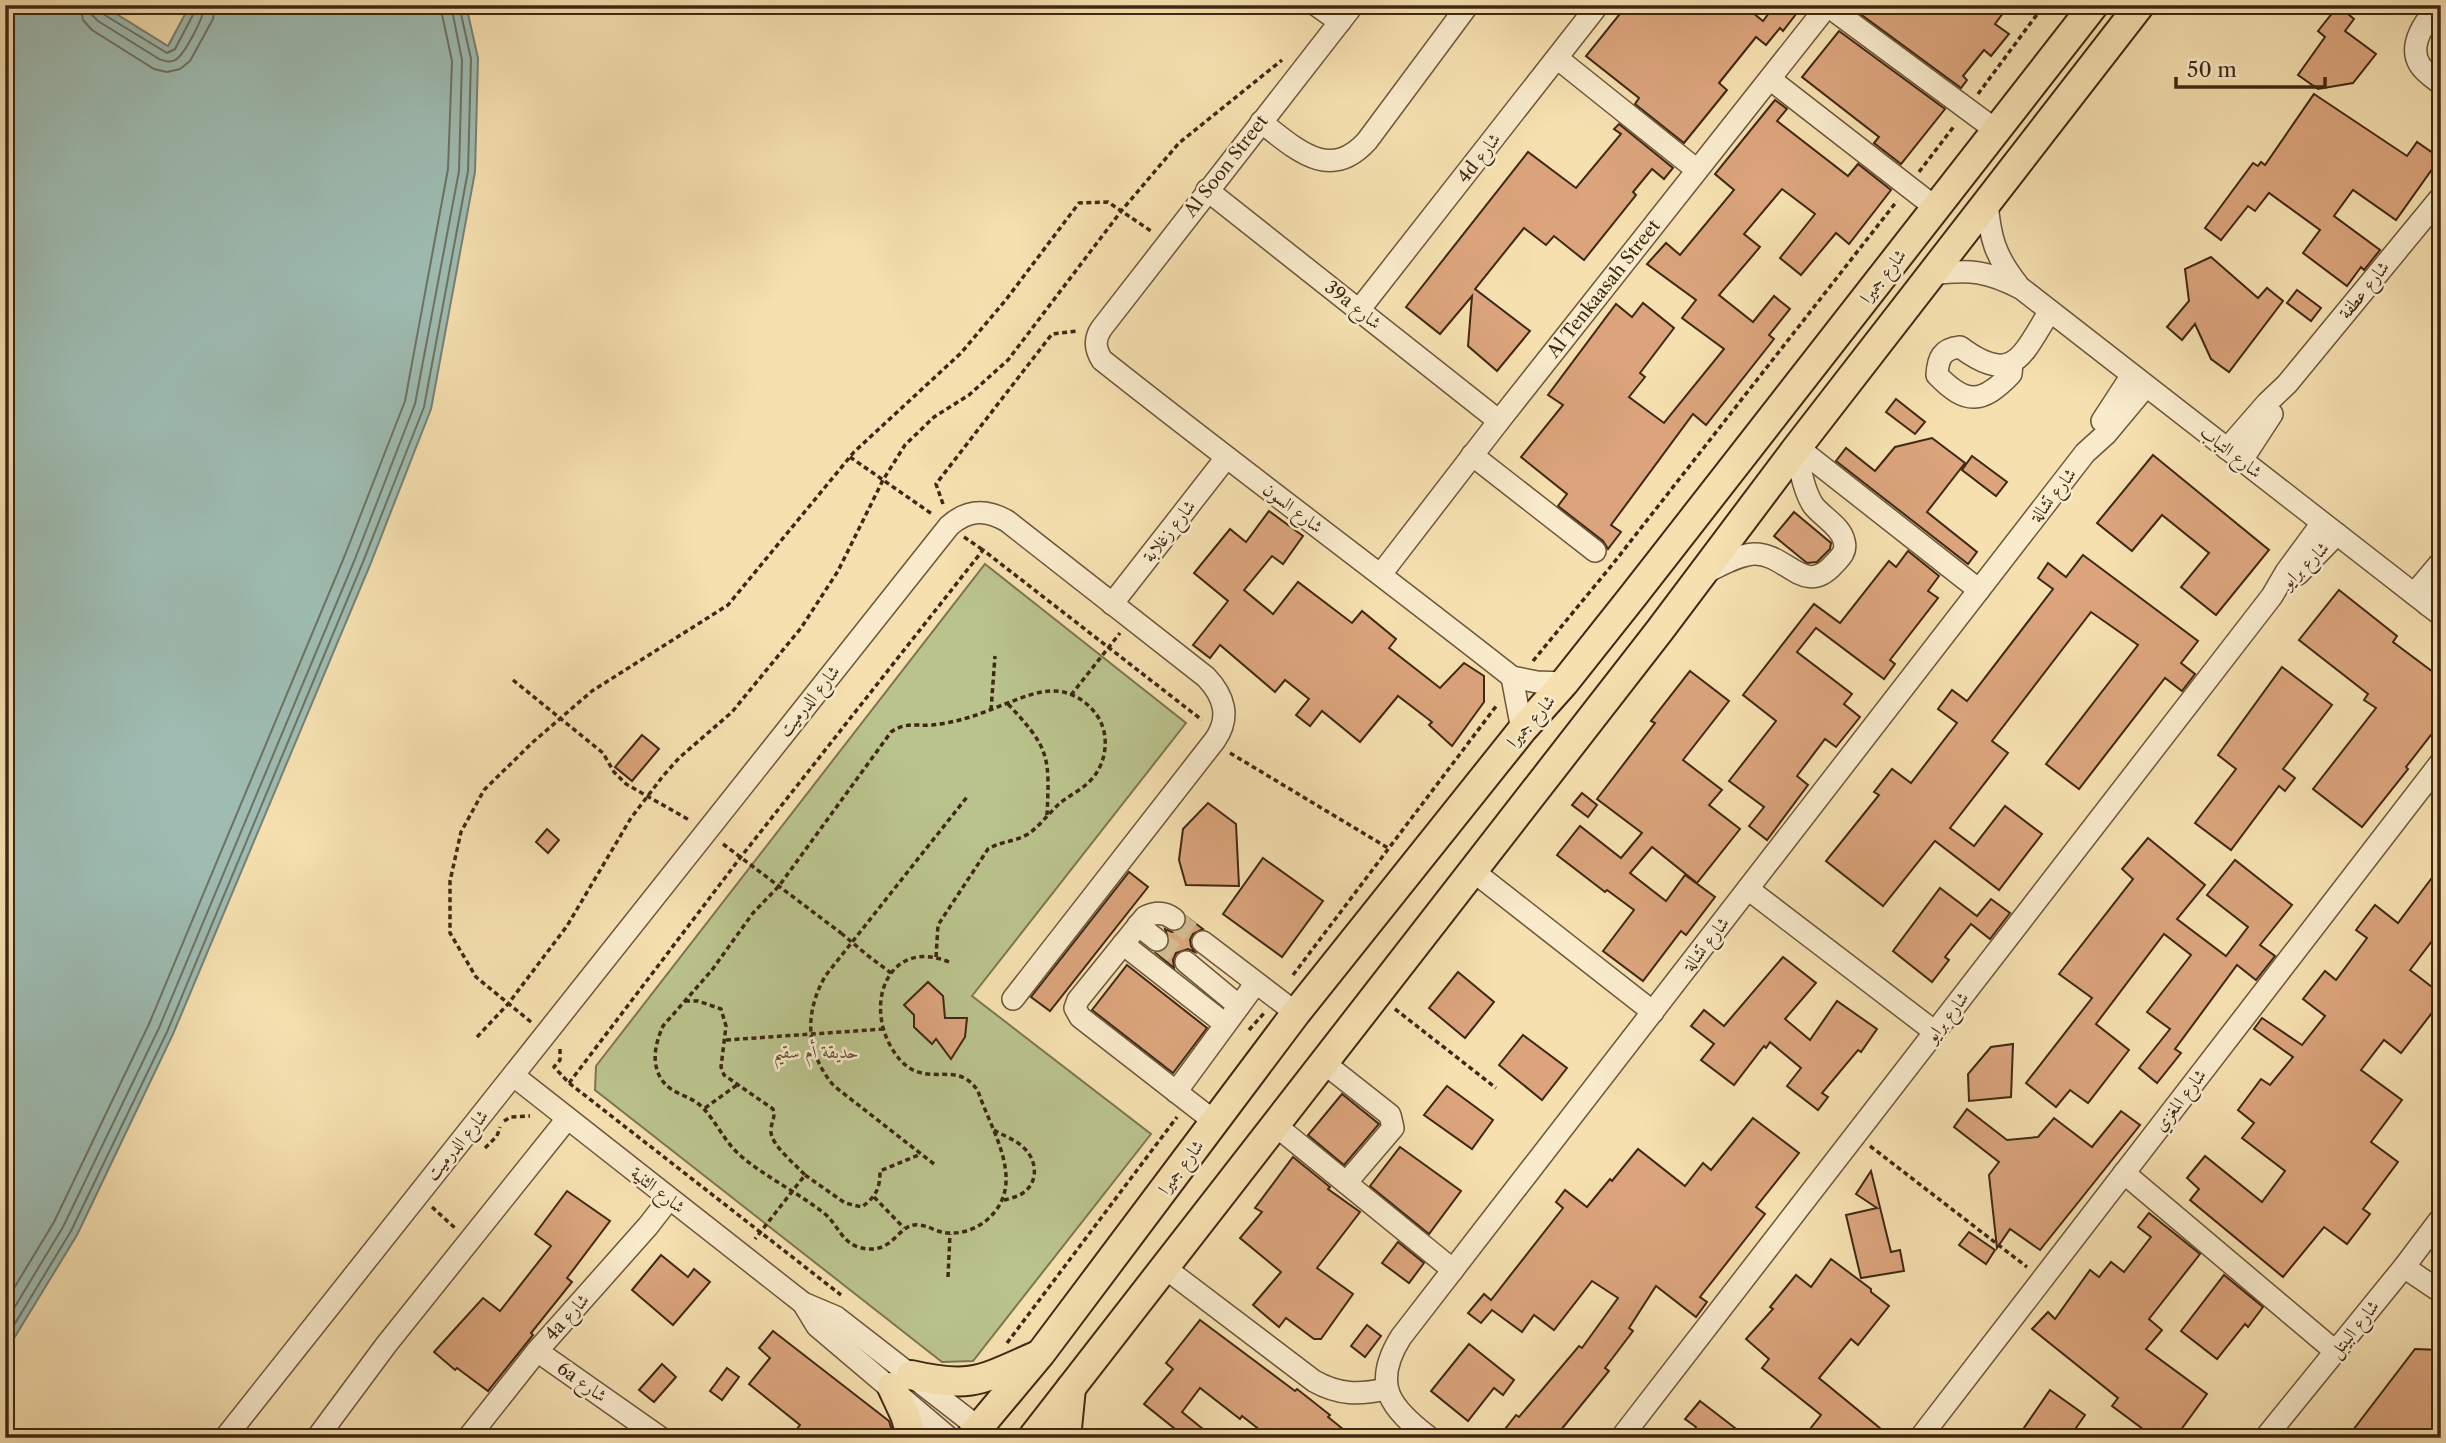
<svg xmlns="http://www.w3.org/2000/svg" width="2446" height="1443" font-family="'Libre Caslon Text',Amiri,serif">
<rect width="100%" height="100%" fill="#f6e0b0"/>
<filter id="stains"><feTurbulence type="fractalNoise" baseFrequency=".00286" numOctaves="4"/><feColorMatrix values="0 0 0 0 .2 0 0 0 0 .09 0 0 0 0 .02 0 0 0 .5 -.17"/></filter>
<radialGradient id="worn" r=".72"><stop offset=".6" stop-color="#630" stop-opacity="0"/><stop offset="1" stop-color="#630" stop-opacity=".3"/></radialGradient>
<path fill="#bac38d" stroke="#7c7650" stroke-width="2" d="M985 564 1186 723 972 996 1151 1134 973 1361 942 1362 595 1090 596 1066Z"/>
<path fill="#9ebcb2" stroke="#788172" stroke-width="2" d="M5 5H102L168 46 190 5H466L478 58 475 172 431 409 370 565 173 1034 77 1235 5 1353Z"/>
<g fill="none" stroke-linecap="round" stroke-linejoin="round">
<g stroke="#6e7262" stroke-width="2">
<path d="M80 5 83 20 92 30 154 69 167 72 180 69 190 61 213 19 215 5"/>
<path d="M91 5 92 15 98 21 159 59C165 61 170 63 175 60 185 55 204 16 205 5"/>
<path d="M99 5 103 14 167 53 175 49 195 11 196 5"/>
<path d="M5 1303 54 1222 149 1024 345 555 405 401 448 169 452 61 440 5"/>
<path d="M5 1323 63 1227 159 1028 355 559 415 404 459 171 462 60 451 5"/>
<path d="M5 1340 71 1231 167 1032 363 562 424 407 468 171 471 59 459 5"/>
</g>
</g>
<g fill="#dba47c" stroke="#3f2813" stroke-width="2">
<path d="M1627 5H1743L1763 21 1775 5H1803L1783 31 1780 28 1766 45 1756 37 1719 83 1727 90 1684 143 1635 104 1639 98 1586 56Z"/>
<path d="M1859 5H2009L1995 24 2009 34 1991 56 1984 50 1963 76 1967 80 1961 88 1855 10Z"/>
<path d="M2338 6 2354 19 2345 31 2376 54 2353 83 2318 89 2298 75 2325 37 2318 31Z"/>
<path d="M1839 31 1945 109 1901 164 1874 143 1879 137 1802 77Z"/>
<path d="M2314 94 2407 156 2417 142 2440 158 2396 220 2353 190 2334 216 2380 250 2364 270 2361 267 2347 286 2303 253 2320 230 2269 193 2255 211 2248 206 2221 240 2205 228 2253 163 2258 166 2261 162 2265 165Z"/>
<path d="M1775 100 1787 109 1777 121 1848 176 1858 164 1891 190 1849 244 1836 233 1801 275 1780 258 1815 214 1782 189 1744 234 1760 247 1719 295 1753 322 1774 296 1790 309 1769 335 1774 339 1706 425 1693 414 1611 525 1621 532 1608 549 1603 541 1558 506 1567 494 1521 457 1563 405 1548 395 1616 304 1632 317 1643 303 1674 328 1640 373 1645 377 1629 397 1664 423 1724 349 1682 318 1696 300 1647 264 1666 243 1680 255 1734 190 1715 174Z"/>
<path d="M1619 124 1673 168 1664 179 1652 169 1633 192 1636 195 1584 260 1554 236 1546 245 1524 228 1475 289 1530 331 1497 371 1468 346 1472 296 1440 334 1406 307 1528 152 1576 188 1621 134 1614 129Z"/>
<path d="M2211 257 2258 298 2267 288 2283 301 2229 372 2211 359 2195 324 2182 340 2167 327 2189 301 2185 269Z"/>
<path d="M2297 290 2321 308 2311 321 2287 303Z"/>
<path d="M1896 399 1925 422 1915 434 1886 412Z"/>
<path d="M1932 438 1965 463 1927 512 1977 552 1968 564 1836 461 1846 448 1875 471 1895 447Z"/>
<path d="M2153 455 2269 550 2216 615 2181 587 2209 553 2162 515 2132 551 2097 523Z"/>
<path d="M1972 456 2007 482 1996 496 1962 470Z"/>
<path d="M1269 511 1303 536 1283 564 1272 556 1244 590 1273 614 1298 582 1352 623 1362 611 1396 639 1389 648 1440 688 1464 663 1484 676V702L1452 746 1429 725 1432 722 1398 696 1360 742 1322 711 1310 726 1296 715 1309 699 1285 680 1275 692 1220 645 1210 658 1193 645 1228 601 1194 573 1230 529 1246 542Z"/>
<path d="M1794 512 1831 543 1830 549 1817 562 1807 563 1774 536Z"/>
<path d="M1908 551 1939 576 1928 591 1938 598 1890 660 1895 664 1884 679 1816 628 1797 652 1852 694 1844 704 1860 717 1836 747 1825 739 1797 776 1808 785 1767 840 1749 826 1764 807 1729 781 1776 721 1743 695 1814 604 1840 623 1889 561 1896 567Z"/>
<path d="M2083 555 2198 641 2181 663 2195 674 2182 691 2165 678 2079 789 2046 764 2138 645 2091 612 1992 741 2008 753 1950 828 1974 846 2005 806 2042 834 1999 890 1935 841 1883 906 1826 861 1879 795 1874 792 1892 769 1911 783 1957 723 1938 709 1952 690 1967 701 2053 589 2038 578 2048 563 2066 577Z"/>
<path d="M2339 590 2397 636 2393 642 2441 678V722L2406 767 2408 769 2362 827 2313 789 2376 708 2364 700 2368 694 2299 640Z"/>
<path d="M2282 667 2332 705 2283 769 2295 778 2285 791 2279 786 2231 850 2195 823 2236 769 2218 755Z"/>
<path d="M1690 671 1729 701 1683 760 1722 790 1709 805 1740 829 1697 883 1652 847 1630 873 1666 901 1685 875 1715 897 1686 935 1681 931 1643 981 1603 951 1634 910 1607 890 1605 892 1557 855 1580 826 1621 858 1642 833 1597 799 1655 723 1651 721Z"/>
<path d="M642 735 659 749 632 781 615 767Z"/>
<path d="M1582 793 1597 805 1588 817 1572 805Z"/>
<path d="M1208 803 1236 824 1239 886 1186 885 1179 860 1183 829Z"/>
<path d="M547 829 559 840 548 853 536 842Z"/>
<path d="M2148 838 2205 885 2177 919 2226 956 2248 927 2207 895 2235 860 2292 905 2260 945 2275 956 2256 980 2237 965 2175 1049 2181 1053 2157 1083 2139 1068 2170 1029 2147 1012 2191 955 2164 934 2096 1024 2129 1050 2088 1103 2070 1090 2056 1107 2026 1083 2092 998 2059 974 2133 879 2122 869Z"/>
<path d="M1263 858 1323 901 1282 957 1223 914Z"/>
<path d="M1129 872 1148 887 1050 1011 1031 997Z"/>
<path d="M2431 879 2441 886V929L2410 970 2441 994V1001L2401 1053 2384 1040 2361 1070 2402 1100 2371 1142 2398 1162 2363 1209 2370 1214 2347 1244 2324 1227 2283 1277 2190 1200 2199 1189 2187 1178 2205 1156 2262 1202 2285 1171 2242 1138 2254 1123 2238 1110 2261 1079 2270 1085 2293 1057 2254 1029 2262 1018 2302 1045 2325 1016 2303 999 2325 971 2336 980 2367 938 2356 930 2365 918 2375 905 2398 923Z"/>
<path d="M1940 888 1977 916 1991 899 2010 913 1990 939 1971 924 1945 957 1949 960 1932 982 1893 951Z"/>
<path d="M1187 917 1203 929 1193 934 1190 940 1191 946 1195 952 1188 949 1176 953 1173 960 1174 968 1156 953 1162 952 1170 943 1165 929 1172 932 1180 930 1185 926Z"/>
<path d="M1783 957 1816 983 1785 1019 1810 1040 1837 1001 1877 1029 1861 1052 1858 1050 1822 1093 1828 1097 1818 1110 1787 1086 1801 1068 1770 1042 1766 1048 1764 1046 1734 1085 1701 1060 1714 1044 1691 1026 1704 1010 1724 1026Z"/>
<path d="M1127 965 1207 1028 1173 1073 1092 1010Z"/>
<path d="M1458 972 1494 1002 1465 1038 1429 1008Z"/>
<path d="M928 982 943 996 945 1018H967L965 1037 951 1059 936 1039 932 1044 914 1027V1015L904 1005Z"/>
<path d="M1523 1035 1567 1068 1542 1100 1499 1065Z"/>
<path d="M2013 1044 2011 1097 1969 1101 1968 1074 1991 1047Z"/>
<path d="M1447 1086 1493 1120 1472 1149 1424 1115Z"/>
<path d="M1342 1094 1379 1124 1344 1165 1308 1135Z"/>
<path d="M1967 1109 2007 1140 2038 1137 2054 1118 2092 1147 2121 1111 2140 1125 2040 1250 2010 1229 1997 1248 1989 1175 1999 1162 1954 1127Z"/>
<path d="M1753 1118 1799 1153 1756 1207 1765 1214 1700 1297 1707 1302 1696 1317 1656 1286 1629 1328 1633 1331 1605 1368 1609 1371 1556 1436 1550 1431 1545 1438H1498L1516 1415 1519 1417 1579 1346 1582 1348 1618 1298 1592 1281 1554 1330 1534 1315 1522 1332 1492 1310 1481 1323 1468 1313 1484 1294 1491 1300 1563 1208 1556 1202 1565 1190 1587 1207 1610 1179 1612 1181 1638 1149 1685 1186 1703 1163 1711 1170Z"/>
<path d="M1400 1147 1461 1191 1429 1234 1370 1186Z"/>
<path d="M1293 1157 1330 1187 1328 1189 1360 1212 1317 1268 1353 1294 1321 1339H1314L1286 1318 1279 1327 1253 1305 1281 1272 1240 1238 1262 1212 1255 1208Z"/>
<path d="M1871 1171 1891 1252 1900 1250 1904 1271 1861 1278 1846 1215 1877 1208 1856 1194Z"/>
<path d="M567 1191 610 1221 567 1278 572 1282 531 1333 533 1335 488 1391 457 1368 455 1370 434 1352 483 1298 500 1311 551 1246 535 1234Z"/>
<path d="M2149 1213 2200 1254 2149 1319 2162 1330 2146 1349 2207 1394 2175 1438H2155L2112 1406 2118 1398 2032 1329 2048 1312 2055 1319 2090 1270 2099 1277 2111 1262 2124 1272 2151 1237 2138 1227Z"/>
<path d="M1969 1232 1995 1250 1986 1264 1959 1245Z"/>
<path d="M1398 1242 1424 1263 1409 1283 1382 1263Z"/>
<path d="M661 1255 688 1277 694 1269 710 1282 673 1325 632 1290Z"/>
<path d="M1831 1259 1871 1289V1292L1889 1306 1858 1345 1851 1339 1819 1378 1892 1438H1803L1821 1415 1762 1368 1769 1359 1746 1339 1773 1309 1770 1307 1796 1275 1811 1287Z"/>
<path d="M2224 1275 2263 1307 2248 1327 2245 1324 2217 1359 2181 1331Z"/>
<path d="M1200 1320 1295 1391 1297 1389 1330 1415 1328 1417 1354 1438H1270L1242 1416 1240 1419 1200 1388 1182 1412 1214 1438H1168L1175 1429 1144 1404 1173 1369 1166 1363Z"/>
<path d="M1367 1325 1381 1336 1365 1357 1351 1346Z"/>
<path d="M773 1331 889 1421 893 1434 891 1438H790L800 1425 749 1384 770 1358 759 1348Z"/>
<path d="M1469 1344 1514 1380 1503 1395 1494 1388 1468 1421 1431 1391Z"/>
<path d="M2415 1349 2441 1350V1421L2427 1438H2347Z"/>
<path d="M662 1364 676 1377 654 1402 639 1390Z"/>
<path d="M727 1368 739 1377 722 1400 710 1391Z"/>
<path d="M2050 1390 2085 1415 2069 1438H2017Z"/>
<path d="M1700 1401 1748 1438H1688L1696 1427 1685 1419Z"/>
</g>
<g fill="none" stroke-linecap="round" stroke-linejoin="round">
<g stroke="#d1bb91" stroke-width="21" stroke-dasharray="21 10" stroke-linecap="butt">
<path d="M1174 919 1203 942"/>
<path d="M1157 940 1186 962"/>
</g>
<g stroke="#6d563a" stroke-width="24">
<g id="minor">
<path d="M1316 5 1340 22"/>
<path d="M1353 5 1101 329C1094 340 1095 349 1102 360 1237 467 1376 570 1512 677L1537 682 1564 683"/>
<path d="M2439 5C2426 20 2407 45 2420 65 2425 73 2434 78 2441 84"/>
<path d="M1828 6 1997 131"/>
<path d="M1557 58 1697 170"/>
<path d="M1770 79 1936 208"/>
<path d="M1261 122C1295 148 1329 183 1367 141L1468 5"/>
<path d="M1207 190 1499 421"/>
<path d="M1987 202C1990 238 1995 256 2018 285"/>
<path d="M1932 274C1970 269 1988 271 2022 289L2441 615"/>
<path d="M1359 310 1598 5"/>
<path d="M2012 363 2011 374C1982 404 1966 405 1937 375 1938 358 1942 349 1960 347 2014 387 2022 355 2050 311"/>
<path d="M2102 421 2132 375"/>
<path d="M1797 447 1979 590"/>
<path d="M2227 449 2267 403 2287 384 2441 197"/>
<path d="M1472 455 1595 551"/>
<path d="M2242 460 2272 414"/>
<path d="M1704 573C1720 566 1737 555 1754 554 1787 553 1804 598 1834 564 1841 557 1847 551 1844 541 1841 526 1822 517 1813 505 1803 489 1800 467 1796 449"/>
<path id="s1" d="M1381 574 1499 421 1828 5"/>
<path d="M2298 574 2337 534"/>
<path d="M2414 594 2441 562"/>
<path d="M1112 604 1226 458"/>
<path d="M2428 605 2441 586"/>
<path d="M1512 677 1522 730"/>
<path d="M1473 871 1653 1012"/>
<path d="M1748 889 1935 1032"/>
<path d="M1174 919C1165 912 1155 912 1145 917L1078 1000 1075 1008 1080 1017 1215 1122"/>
<path d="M1138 925 1157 940"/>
<path d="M1203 942 1296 1013"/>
<path d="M1123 944 1225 1024"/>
<path d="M1186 962 1239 1006"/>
<path d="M1324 1063 1390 1115 1393 1128 1346 1183"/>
<path d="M514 1076 803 1303 836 1317 979 1428"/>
<path d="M1176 1092 1256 983"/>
<path d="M1275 1125 1453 1270"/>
<path d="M2124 1173 2336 1352"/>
<path d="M2404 1267 2441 1292"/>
<path d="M1165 1268 1314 1381C1339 1395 1359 1395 1386 1389"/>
<path d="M803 1303 817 1326 949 1438"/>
<path d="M537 1351 661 1438"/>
<path d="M225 1438 949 526C968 509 986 509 1007 521L1206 677C1224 696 1231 717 1215 740L1013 999"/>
<path d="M317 1438 386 1345 567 1119"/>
<path d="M468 1438 537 1351 648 1226 669 1199"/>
<path d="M1430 1438C1390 1408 1371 1385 1401 1337L2085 453 2106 434 2146 386"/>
<path d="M1621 1438 2272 596 2286 572 2322 523"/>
<path d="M1920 1438 2441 762"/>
<path d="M2265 1438 2404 1267 2441 1218"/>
</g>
</g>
<g stroke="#3f2813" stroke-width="32">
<g id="major">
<path d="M911 1375C971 1389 981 1380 1036 1356"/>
<path d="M892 1387 905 1415 912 1438"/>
<path d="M970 1438 1041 1353 1296 1013 1522 730 1564 683 1633 596 2094 5"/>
<path d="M1032 1438 1660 630 1796 449 2140 5"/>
<path d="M1066 1438 1071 1388"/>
</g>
</g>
<g stroke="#3f2813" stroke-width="3.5" stroke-dasharray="5 3.5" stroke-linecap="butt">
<path d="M1978 94 2044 5"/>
<path d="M1919 172 1955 125"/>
<path d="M850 457 932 514"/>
<path d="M943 504 936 484 1052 334 1078 331"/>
<path d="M964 537 983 550"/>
<path d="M1533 661 1612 565 1897 201"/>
<path d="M513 680 603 753 614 772 626 784 691 821"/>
<path d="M1071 695 1120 633"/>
<path d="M1008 704C1049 748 1050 755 1047 815"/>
<path d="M991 710 995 656"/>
<path d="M1230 753 1388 848"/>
<path d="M723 844 841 933"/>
<path d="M867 955 891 973"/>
<path d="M936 957 938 925 988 849C1001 841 1015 842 1028 834 1040 826 1048 814 1059 804 1068 796 1080 791 1089 782 1107 765 1111 734 1096 714 1085 699 1068 690 1050 691 1026 692 989 713 963 719 953 722 942 724 932 725 915 726 905 722 891 732L779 886 753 913 712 970 663 1026C656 1042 651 1060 660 1077 670 1095 689 1094 702 1107 717 1122 724 1142 742 1157 767 1178 799 1193 825 1214 838 1225 841 1241 858 1247 894 1258 897 1222 919 1225 930 1226 938 1233 949 1233 963 1234 978 1228 988 1219 1028 1183 991 1131 978 1091 954 1054 919 1099 890 1045 865 999 891 938 949 962"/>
<path d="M1293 975 1497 705"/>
<path d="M685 1001H698L721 1009 726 1026 721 1067 724 1075 773 1109C776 1118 771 1121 771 1131 770 1144 796 1165 805 1175L755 1239"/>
<path d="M1395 1009 1496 1088"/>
<path d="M531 1022 476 977 450 933V881L461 832 484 790 533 742 592 691 728 605 854 452 961 353 1005 301 1079 203 1108 202 1151 231"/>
<path d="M1249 1030 1265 1012"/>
<path d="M477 1037 508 1004 567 926 631 818 663 776 679 758 732 712 801 628 838 571 883 480 905 445 934 417 969 395 1008 360 1122 210 1179 143 1282 60"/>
<path d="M726 1040 884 1029"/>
<path d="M560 1049V1060L554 1067 569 1083 841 1295"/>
<path d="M569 1083 740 858 983 550 1202 720"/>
<path d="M705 1108 737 1085"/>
<path d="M504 1121 511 1117 530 1116"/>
<path d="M994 1130C1004 1136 1016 1140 1024 1148 1037 1160 1039 1182 1023 1193 1017 1197 1008 1199 1001 1201"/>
<path d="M1870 1146 2027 1267"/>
<path d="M485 1148 497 1136 500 1127"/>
<path d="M934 1164 834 1086C805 1052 804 1012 826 975L967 797"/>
<path d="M805 1175 845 1203 862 1207C876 1196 880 1189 880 1171L921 1154"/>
<path d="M874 1197 904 1228"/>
<path d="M432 1207 455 1228"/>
<path d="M948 1277 950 1234"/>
<path d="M1007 1343 1177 1117"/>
</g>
<use href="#minor" stroke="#f9ebcc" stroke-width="21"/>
<use href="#major" stroke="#f6e0b0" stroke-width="28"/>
<path stroke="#3f2813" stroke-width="3.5" stroke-dasharray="5 3.5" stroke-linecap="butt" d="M841 933 867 955"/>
</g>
<g text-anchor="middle" stroke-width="5" stroke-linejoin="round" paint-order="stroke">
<g font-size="18" fill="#3f2813" stroke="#f9ebcc">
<text transform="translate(1479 158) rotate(-52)" y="6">4d شارع</text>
<text transform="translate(1226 166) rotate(-52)" y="6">Al Soon Street</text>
<text transform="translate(1883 276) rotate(-52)" y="6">شارع جميرا</text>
<text dy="6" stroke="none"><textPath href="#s1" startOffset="362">Al Tenkaasah Street</textPath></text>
<text transform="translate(2364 290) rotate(-51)" y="6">شارع عطفة</text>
<text transform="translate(1353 305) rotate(38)" y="6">39a شارع</text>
<text transform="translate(2231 452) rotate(38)" y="6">شارع التباب</text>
<text transform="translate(2053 495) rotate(-52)" y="6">شارع تشالة</text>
<text transform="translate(1293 508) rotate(37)" y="6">شارع السون</text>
<text transform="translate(1169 531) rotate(-52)" y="6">شارع زغلابة</text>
<text transform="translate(2305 565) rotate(-44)" y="6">شارع برايو</text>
<text transform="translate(809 701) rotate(-51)" y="6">شارع الدرميت</text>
<text transform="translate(1531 721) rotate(-49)" y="6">شارع جميرا</text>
<text transform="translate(1706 944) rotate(-52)" y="6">شارع تشالة</text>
<text transform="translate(1947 1017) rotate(-52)" y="6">شارع برايو</text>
<text transform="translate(2180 1100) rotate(-52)" y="6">شارع المغزي</text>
<text transform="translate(457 1145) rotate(-50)" y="6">شارع الدرميت</text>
<text transform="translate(1181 1167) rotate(-53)" y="6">شارع جميرا</text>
<text transform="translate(658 1190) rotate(38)" y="6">شارع الثنية</text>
<text transform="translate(567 1317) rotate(-48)" y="6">4a شارع</text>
<text transform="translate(2354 1329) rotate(-51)" y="6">شارع البيتل</text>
<text transform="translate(582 1382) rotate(35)" y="6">6a شارع</text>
</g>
<g font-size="18" font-style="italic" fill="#5e4f32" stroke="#f9ebcc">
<text x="816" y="1058">حديقة أم سقيم</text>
</g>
</g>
<rect width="2446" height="1443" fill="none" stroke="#f6e0b0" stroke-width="28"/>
<rect x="7" y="7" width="2432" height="1429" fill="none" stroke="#3f2813" stroke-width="3.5"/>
<rect x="14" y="14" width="2418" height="1415" fill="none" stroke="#3f2813" stroke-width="2"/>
<path d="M2176 77v10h149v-10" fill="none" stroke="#3f2813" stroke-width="3.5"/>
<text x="2187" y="77" font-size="21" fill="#3f2813" stroke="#f9ebcc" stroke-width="5" paint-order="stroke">50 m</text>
<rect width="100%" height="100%" filter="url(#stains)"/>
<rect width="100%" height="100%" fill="url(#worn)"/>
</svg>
